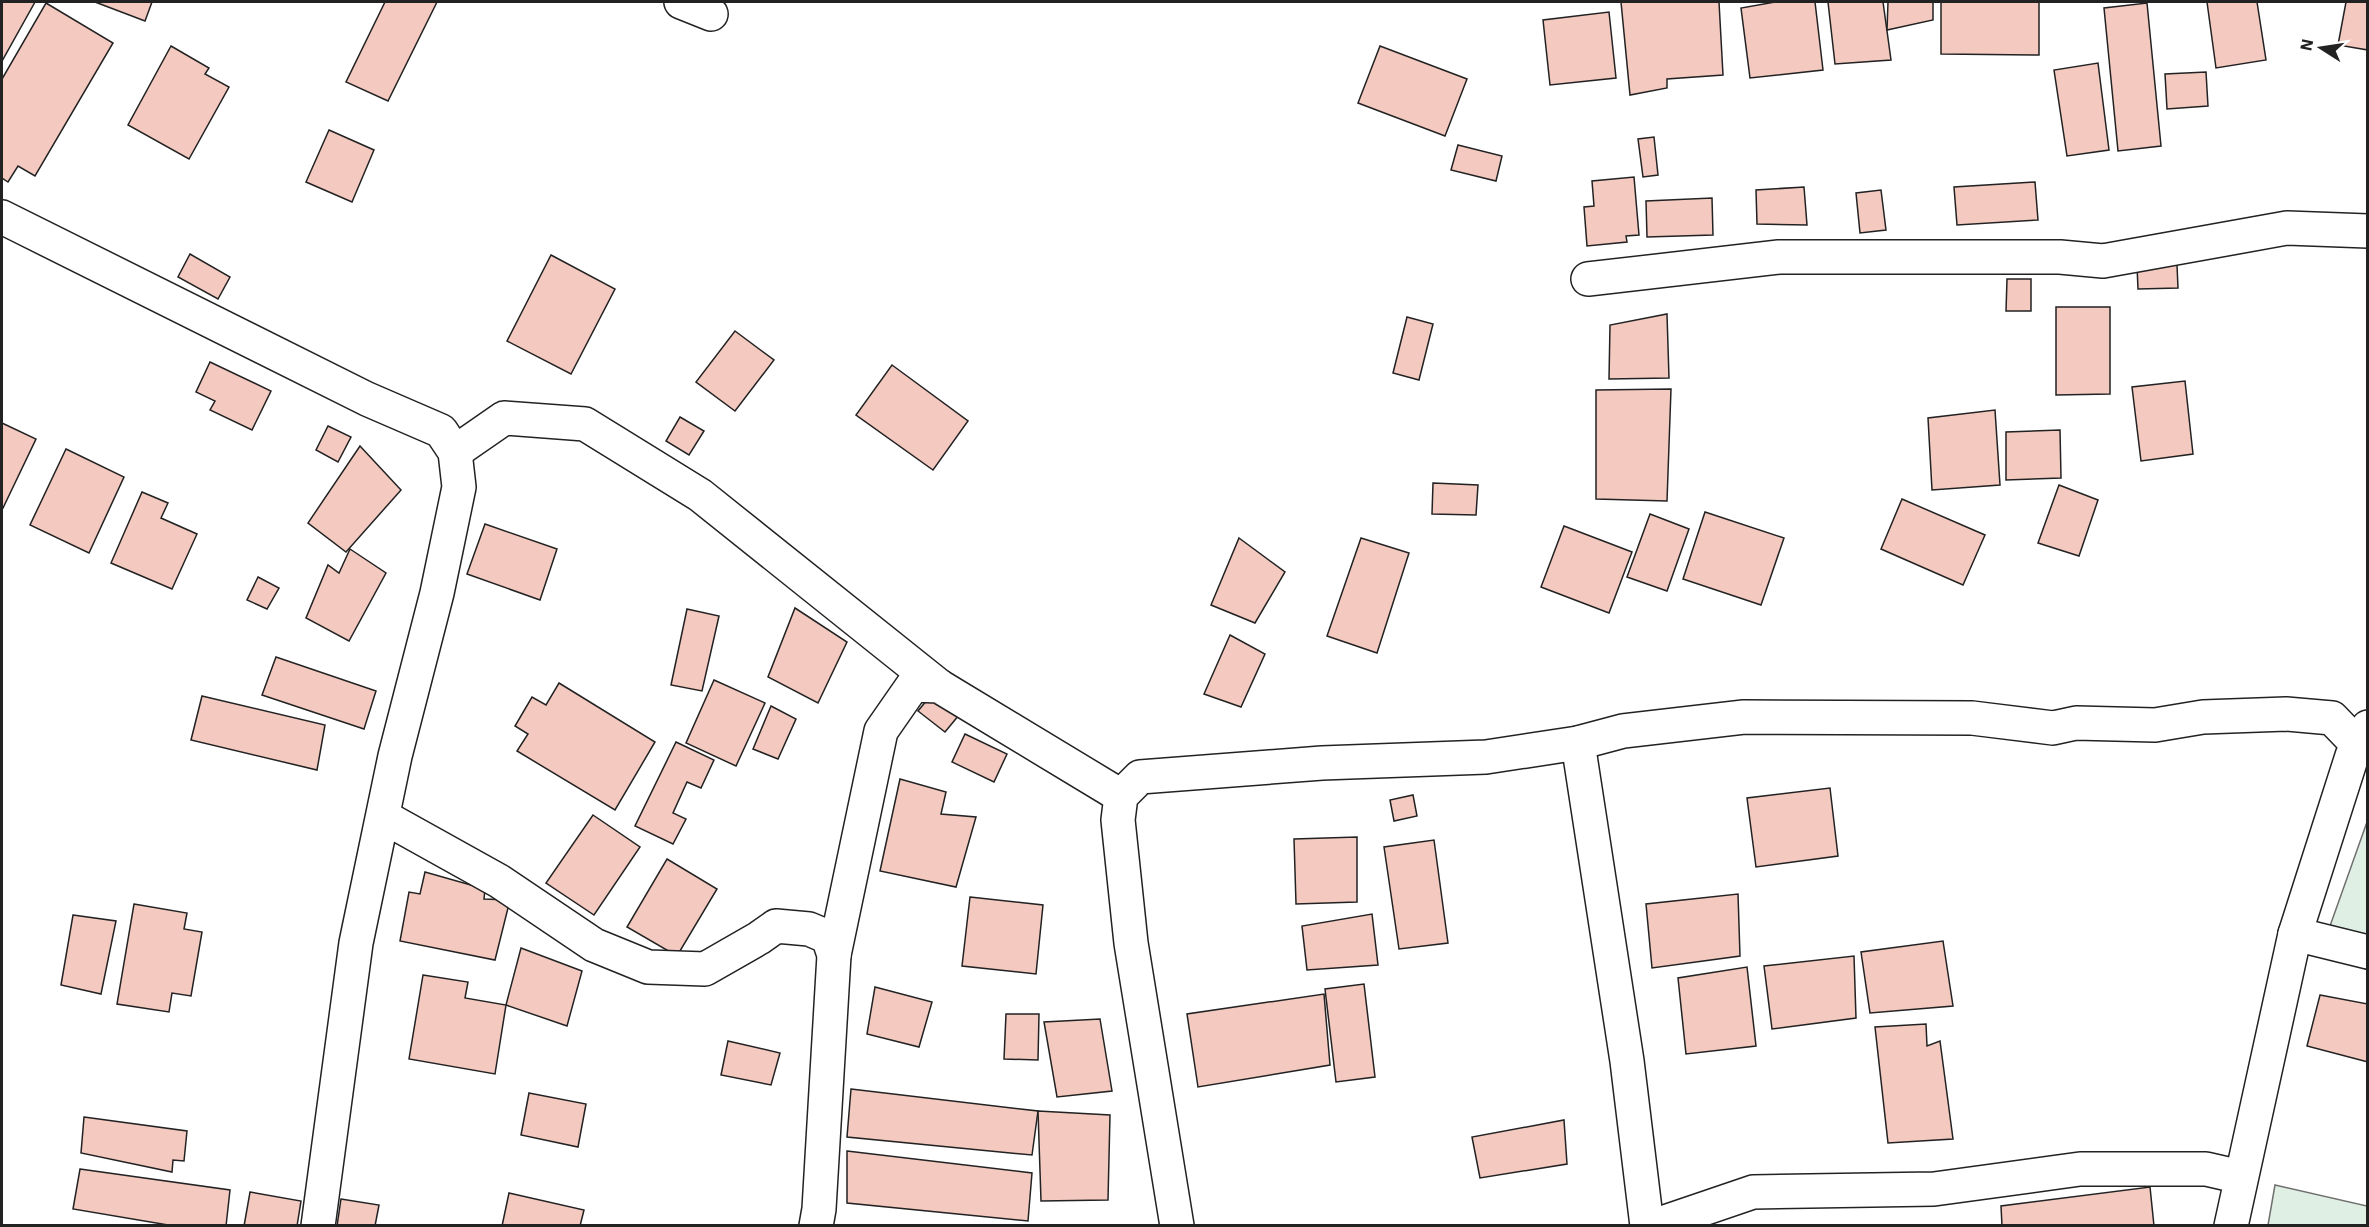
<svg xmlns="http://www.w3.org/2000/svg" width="2369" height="1227" font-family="'IBM Plex Sans',sans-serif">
<rect width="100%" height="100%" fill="#fff"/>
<g fill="#e0efe3" stroke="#6f6f6f" stroke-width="1.5">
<path d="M2367 822V937L2330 926Z"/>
<path d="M2275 1185 2367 1206V1225H2268Z"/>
</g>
<g fill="#f3c9c0" stroke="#222" stroke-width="1.5">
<path d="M2 2H35L2 61Z"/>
<path d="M95 2H152L145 21Z"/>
<path d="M385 2H437L388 101 346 82Z"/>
<path d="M1621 2H1719L1723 75 1667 79V88L1630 95Z"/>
<path d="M1775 2H1815L1823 70 1750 78 1741 8Z"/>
<path d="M1828 2H1883L1891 60 1835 64Z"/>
<path d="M1888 2H1933V20L1887 30Z"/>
<path d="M1941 2H2039V55L1941 54Z"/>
<path d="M2207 2H2257L2266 60 2216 68Z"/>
<path d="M2346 2H2368V50L2338 45Z"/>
<path d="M46 3 113 43 35 176 18 166 8 182 2 178V79Z"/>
<path d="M2147 3 2161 146 2118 151 2104 8Z"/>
<path d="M1609 12 1616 78 1550 85 1543 20Z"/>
<path d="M171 46 209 68 205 74 229 87 189 159 128 125Z"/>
<path d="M1380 46 1467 79 1445 136 1358 103Z"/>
<path d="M2098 63 2109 150 2067 156 2054 70Z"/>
<path d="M2206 72 2208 106 2167 109 2165 74Z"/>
<path d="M329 130 374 150 352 202 306 182Z"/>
<path d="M1654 137 1658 175 1643 177 1638 139Z"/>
<path d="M1458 145 1502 156 1496 181 1451 170Z"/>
<path d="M1634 177 1639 235 1626 236 1627 242 1587 246 1584 207 1594 206 1592 181Z"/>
<path d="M2035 182 2038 220 1957 225 1954 187Z"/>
<path d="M1804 187 1807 225 1757 224 1756 190Z"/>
<path d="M1881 190 1886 230 1860 233 1856 193Z"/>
<path d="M1712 198 1713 235 1647 237 1646 201Z"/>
<path d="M190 254 230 277 218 299 178 277Z"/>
<path d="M551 255 615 289 571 374 507 341Z"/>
<path d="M2177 265 2178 288 2138 289 2137 266Z"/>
<path d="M2007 279H2031V311H2006Z"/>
<path d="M2056 307H2110V394L2056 395Z"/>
<path d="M1667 314 1669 378 1609 379 1610 325Z"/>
<path d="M1407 317 1433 324 1419 380 1393 373Z"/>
<path d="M735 331 774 360 735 411 696 382Z"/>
<path d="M210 362 271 391 252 430 210 410 215 401 196 392Z"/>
<path d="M892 365 968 421 933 470 856 415Z"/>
<path d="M2185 381 2193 454 2141 461 2132 387Z"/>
<path d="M1671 389 1667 501 1596 499V390Z"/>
<path d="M1995 410 2000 485 1932 490 1928 418Z"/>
<path d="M680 417 704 431 689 455 666 441Z"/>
<path d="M2 423 36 439 3 508 2 507Z"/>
<path d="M328 426 351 437 338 462 316 450Z"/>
<path d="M2060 430 2061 478 2006 480V432Z"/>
<path d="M360 446 401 490 346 552 308 523Z"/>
<path d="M66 449 124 477 89 553 30 525Z"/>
<path d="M1433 483 1478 485 1476 515 1432 514Z"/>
<path d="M2059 485 2098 500 2079 556 2038 543Z"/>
<path d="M142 492 168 503 161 518 197 534 172 589 111 563Z"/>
<path d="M1902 499 1985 535 1963 585 1881 549Z"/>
<path d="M1705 512 1784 538 1761 605 1683 579Z"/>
<path d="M1650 514 1689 529 1667 591 1627 577Z"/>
<path d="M485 524 557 549 540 600 467 574Z"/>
<path d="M1564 526 1632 552 1609 613 1541 587Z"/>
<path d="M1239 538 1285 572 1255 623 1211 605Z"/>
<path d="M1361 538 1409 553 1377 653 1327 636Z"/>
<path d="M350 549 386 573 349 641 306 618 328 565 339 573Z"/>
<path d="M258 577 279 588 267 609 247 600Z"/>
<path d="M795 608 847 642 818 703 768 677Z"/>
<path d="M687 609 719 616 702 691 671 685Z"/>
<path d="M1230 635 1265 654 1241 707 1204 694Z"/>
<path d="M276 657 376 691 364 729 262 695Z"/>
<path d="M714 680 765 703 736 766 686 743Z"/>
<path d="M559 683 655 742 615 810 517 751 528 734 515 726 532 697 546 705Z"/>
<path d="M932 694 959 715 945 732 918 711Z"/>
<path d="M202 696 325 725 317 770 191 740Z"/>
<path d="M771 706 796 719 778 759 753 749Z"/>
<path d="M965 734 1007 754 994 782 952 762Z"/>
<path d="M676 742 714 760 701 788 687 782 673 813 686 819 673 844 635 826Z"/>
<path d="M900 779 946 792 941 814 976 817 956 887 880 871Z"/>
<path d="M1830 788 1838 856 1756 867 1747 798Z"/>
<path d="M1413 795 1417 816 1394 821 1390 800Z"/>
<path d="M593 815 640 847 594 915 546 883Z"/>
<path d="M1357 837V902L1296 904 1294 839Z"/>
<path d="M1434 840 1448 943 1399 949 1384 847Z"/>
<path d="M667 859 717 889 677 956 627 927Z"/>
<path d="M425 872 485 889 484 899 510 900 495 960 400 941 409 892 420 894Z"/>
<path d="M1738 894 1740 956 1652 968 1646 904Z"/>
<path d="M970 897 1043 905 1036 974 962 966Z"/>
<path d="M134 904 187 913 184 929 202 932 191 996 172 993 169 1012 117 1004Z"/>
<path d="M1372 914 1378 965 1307 970 1302 926Z"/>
<path d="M73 915 116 921 101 994 61 985Z"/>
<path d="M1943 941 1953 1006 1870 1013 1861 952Z"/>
<path d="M521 948 582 971 567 1026 506 1005Z"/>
<path d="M1854 956 1856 1018 1772 1029 1764 966Z"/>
<path d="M1747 967 1756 1046 1686 1054 1678 978Z"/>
<path d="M423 975 468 982 465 998 506 1005 495 1074 409 1059Z"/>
<path d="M1364 984 1375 1077 1336 1082 1325 989Z"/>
<path d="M875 987 932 1002 919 1047 867 1034Z"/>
<path d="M1324 994 1330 1065 1198 1087 1187 1014Z"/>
<path d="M2320 995 2368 1004V1062L2307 1046Z"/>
<path d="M1006 1014H1039L1038 1060 1004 1059Z"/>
<path d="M1100 1019 1112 1091 1057 1097 1044 1022Z"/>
<path d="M1926 1024 1927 1046 1940 1041 1953 1139 1888 1143 1875 1027Z"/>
<path d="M728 1041 780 1053 771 1085 721 1075Z"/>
<path d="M851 1089 1038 1111 1032 1155 847 1137Z"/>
<path d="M529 1093 586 1104 578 1147 521 1135Z"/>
<path d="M1038 1111 1110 1115 1108 1200 1041 1201Z"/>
<path d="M84 1117 187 1131 184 1161 173 1160 172 1172 81 1153Z"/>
<path d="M1564 1120 1567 1164 1480 1178 1472 1137Z"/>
<path d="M847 1151 1032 1173 1028 1221 847 1203Z"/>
<path d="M80 1169 230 1190 226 1226H174L73 1209Z"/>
<path d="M2150 1187 2154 1226H2002L2001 1206Z"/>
<path d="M250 1192 301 1201 297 1226H244Z"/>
<path d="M509 1193 584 1210 580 1226H502Z"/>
<path d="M341 1199 379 1205 375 1226H337Z"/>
</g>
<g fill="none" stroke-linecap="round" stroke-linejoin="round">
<g stroke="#222" stroke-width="36">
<g id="minor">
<path d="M681 2 711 14"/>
<path d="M2 217 367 399 441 431 455 452 459 487 437 593 395 756 356 943 318 1226"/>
<path d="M1588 279 1779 257H2060L2103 261 2287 228 2368 231"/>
<path d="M455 452 504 418 585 424 700 495 939 686"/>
<path d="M1578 743 1627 1061 1647 1226"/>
<path d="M384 817 499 881 594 945 648 967 705 969 759 938 776 926 809 929 828 937 834 955 819 1209 816 1226"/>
<path d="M2295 934 2368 952"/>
<path d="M834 955 881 731 913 685 939 686 1121 796"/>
<path d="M1177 1226 1131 943 1118 820 1121 796 1140 777 1322 763 1486 757 1578 743 1623 731 1744 717 1972 718 2053 728 2076 723 2155 725 2203 717 2286 714 2332 718 2359 746"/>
<path d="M1653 1226 1753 1192 1934 1189 2080 1169H2206L2241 1177"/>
<path d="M2231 1226 2295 934 2352 756 2368 727"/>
</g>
</g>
<use href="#minor" stroke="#fff" stroke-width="33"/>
</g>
<rect width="2369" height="1227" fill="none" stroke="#222222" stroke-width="6"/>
<g transform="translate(2321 48) rotate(282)" stroke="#ffffff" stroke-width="4.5" paint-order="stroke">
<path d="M0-4.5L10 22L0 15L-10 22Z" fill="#222222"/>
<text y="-9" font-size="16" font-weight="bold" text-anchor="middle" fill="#222222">N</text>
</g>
</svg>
